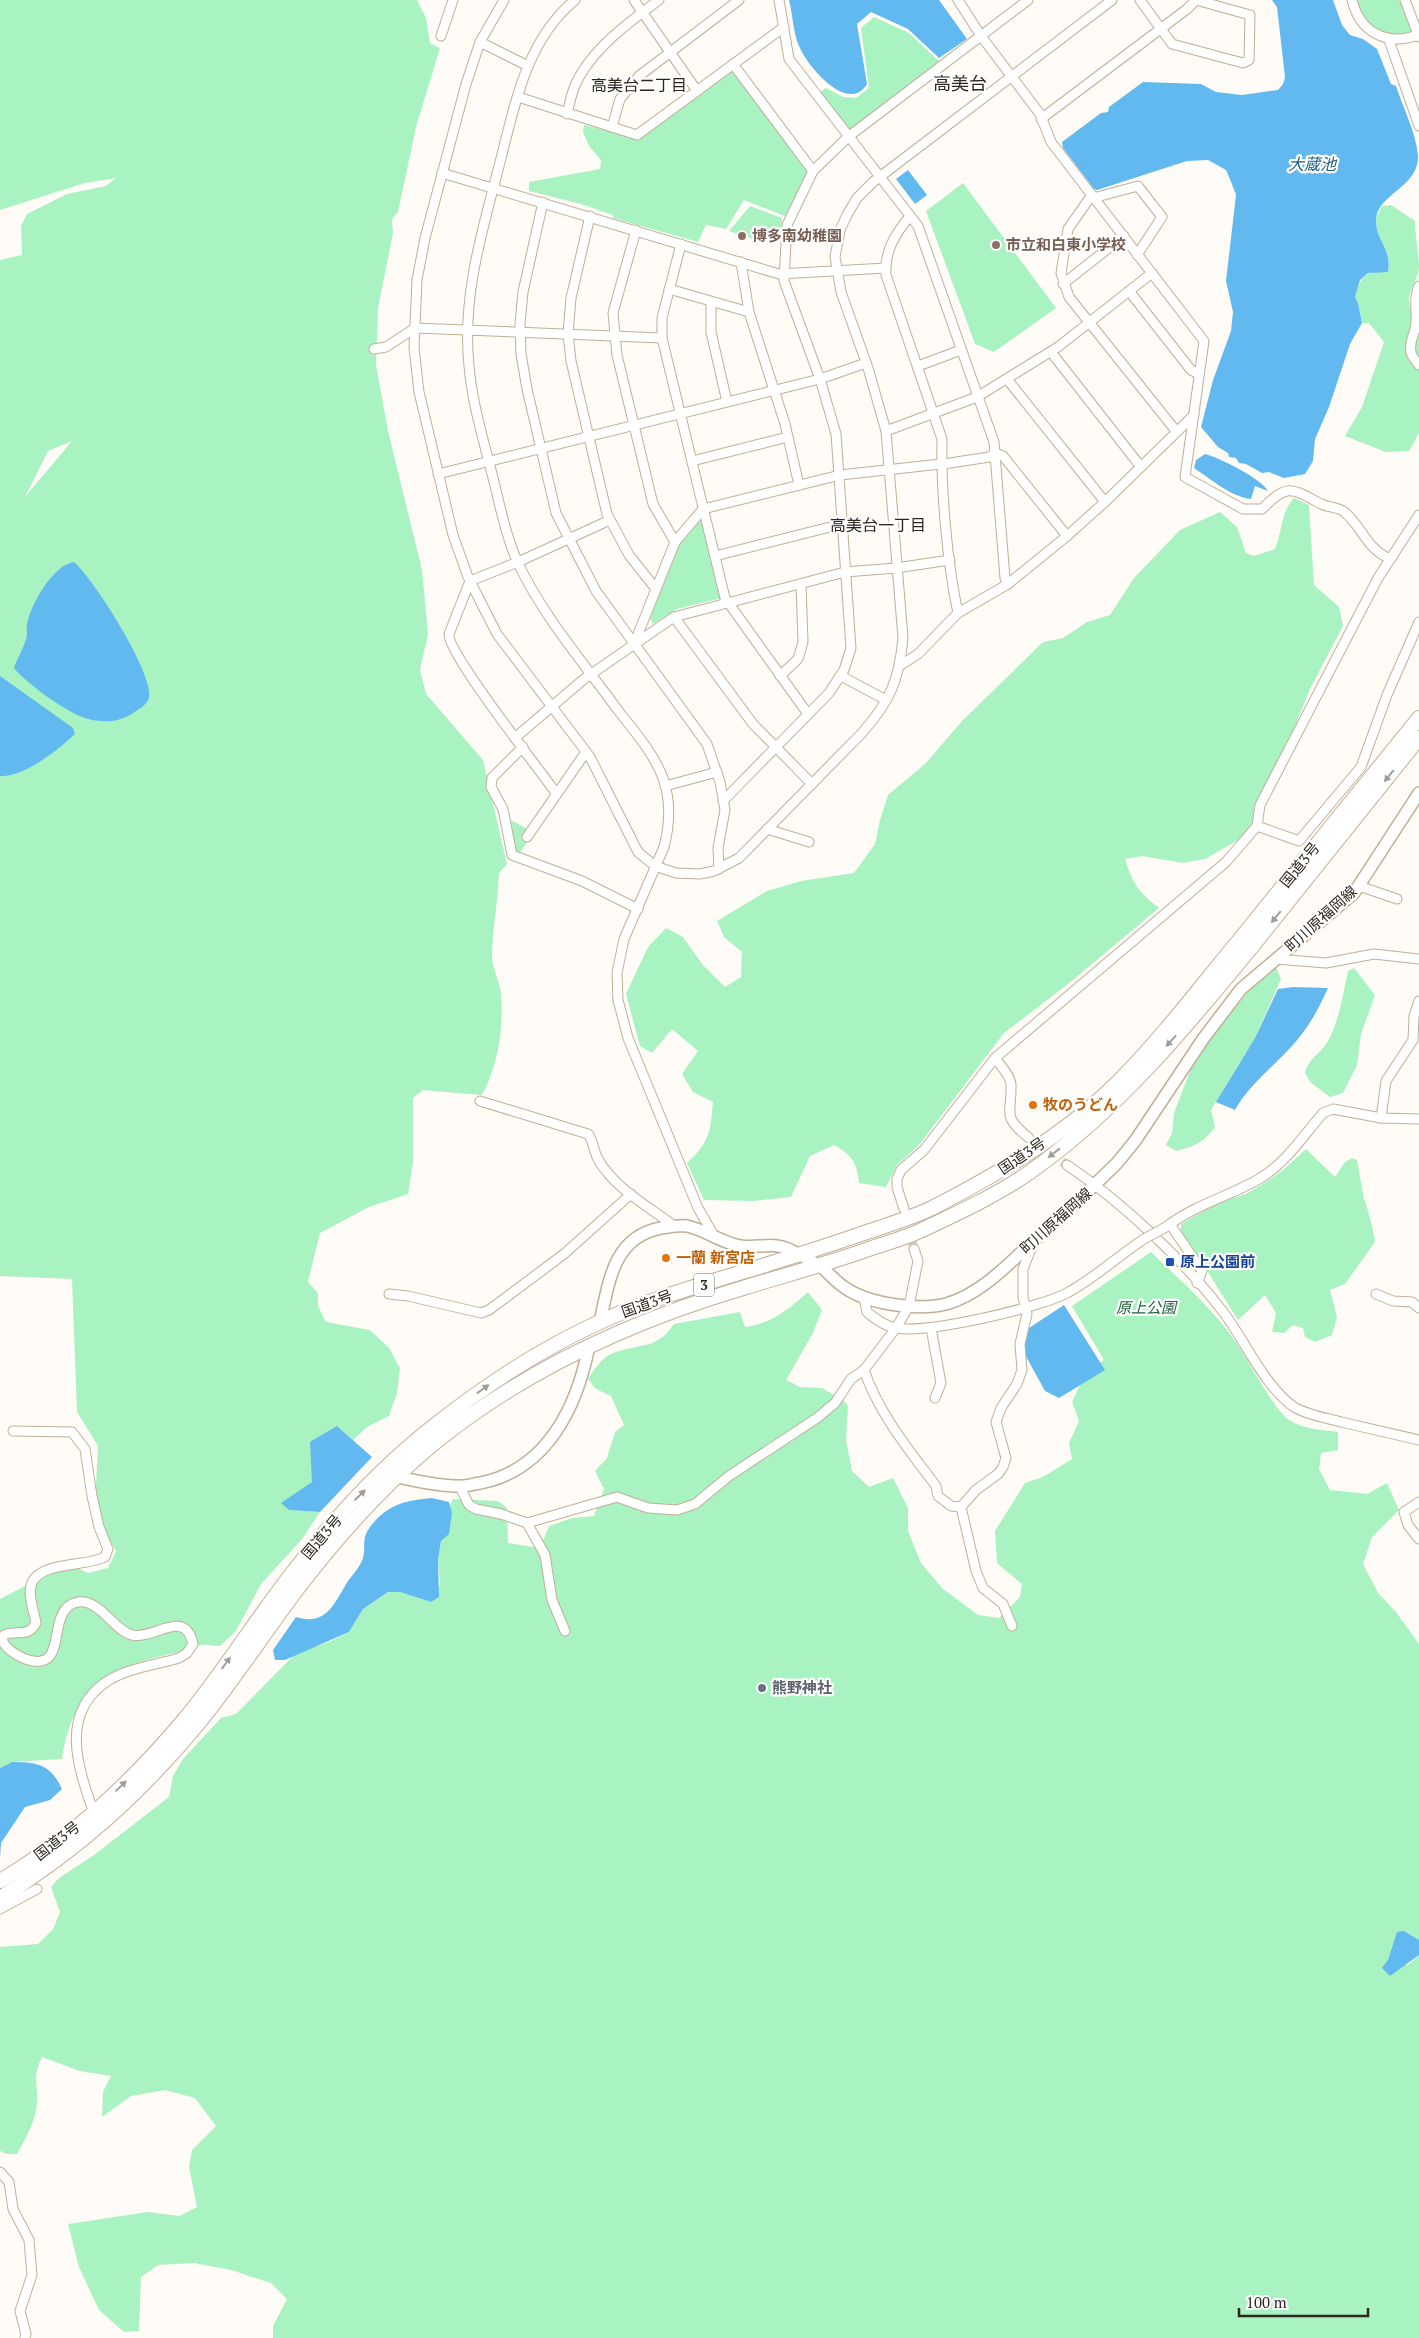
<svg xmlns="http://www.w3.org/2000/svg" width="1419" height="2338" font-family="'PT Serif','Noto Sans JP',serif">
<rect width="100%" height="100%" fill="#fffbf6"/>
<g fill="#a8f3c1" fill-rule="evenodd">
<path d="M0 0H417L426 18 430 43 440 48 416 127 398 212 392 219 393 233 378 308 376 365 388 431 422 570 428 634 420 670 426 694 483 760 507 864 499 873C498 900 493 926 492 953 491 967 500 981 501 994 504 1027 498 1066 482 1095L423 1090 413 1098V1162L408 1194 369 1207 320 1233 308 1282 318 1293V1306L326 1322 370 1330 389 1348 400 1368 397 1393 389 1416 367 1427 353 1440 337 1426 312 1482 289 1510 320 1512 302 1539 261 1584 236 1631 220 1646C214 1646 207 1644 201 1645 192 1646 184 1652 175 1653 108 1667 73 1688 62 1759L12 1762 0 1768V1599L54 1571 78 1568 88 1573 108 1568 116 1551 103 1529 95 1505 98 1446 77 1412 72 1279 0 1276V260L22 255 21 226 27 214 67 194 106 186 116 178 85 183 0 210ZM72 441 25 497 48 451Z"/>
<path d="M1357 0H1401L1414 33C1385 41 1366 28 1357 0Z"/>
<path d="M874 17 909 33 940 62 850 130 820 92 826 88 843 97 856 98 869 88 861 28Z"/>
<path d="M733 70 808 172 787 217 744 200 726 229 706 225 698 242 613 218V215L581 204 529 191V182L600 169 601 160 589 146 583 132 584 125 639 138Z"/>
<path d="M963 183 1056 308 994 352 975 344 926 211Z"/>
<path d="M1391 205 1415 221C1415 237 1419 254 1419 268 1417 284 1404 293 1411 309L1419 307V433L1409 451 1386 452 1345 436 1362 407 1384 342 1369 323H1362L1358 303 1355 297C1361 276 1364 270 1388 272 1392 247 1376 242 1376 221 1376 216 1380 210 1382 206Z"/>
<path d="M750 206 782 218 781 236 763 230 760 241 729 231Z"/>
<path d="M1294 498 1309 505 1314 585 1339 607 1343 626 1310 689 1252 832 1205 859 1183 863 1142 856 1125 859C1133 884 1139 893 1159 908L1068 984 1004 1033 919 1145 897 1165 886 1187 859 1183C857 1162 852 1155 834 1145L810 1156 791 1197 753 1201 704 1200 687 1163C710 1142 710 1132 713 1102L693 1092 682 1074 698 1051 672 1029 652 1053 640 1046 626 994 648 947 666 928 683 937 703 965 725 987 741 977 742 952 724 937 717 921 767 891 801 881 854 873 875 844 880 820 888 795 926 763 962 721 1043 642 1063 638 1087 622 1110 615 1134 578 1180 530 1220 512 1237 527 1246 553 1254 556 1275 549C1283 529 1280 514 1294 498Z"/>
<path d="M699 520 702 521 721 598 677 609 653 624 650 618 681 540Z"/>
<path d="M511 820 527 829 521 838 527 842 520 853 515 852Z"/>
<path d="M1276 967 1281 979 1255 1038 1211 1110 1215 1127C1204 1142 1194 1147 1176 1151L1166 1145 1172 1133 1174 1113 1195 1058 1256 982Z"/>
<path d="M1354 968 1375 995 1361 1034 1357 1065 1343 1093 1330 1097 1310 1082 1305 1073C1308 1058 1323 1052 1329 1039 1340 1018 1343 994 1348 971Z"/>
<path d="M1306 1149 1335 1177 1345 1162 1352 1158 1357 1160 1364 1199C1366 1202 1375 1236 1375 1242L1345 1284 1330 1290 1337 1317 1332 1335 1315 1342 1305 1337 1303 1328 1293 1325 1284 1333 1272 1332 1276 1313 1265 1295 1238 1320 1189 1242 1181 1234V1224L1218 1203 1246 1194 1266 1182 1282 1171Z"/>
<path d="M1151 1252C1179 1279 1209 1305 1233 1338 1247 1357 1273 1409 1289 1420 1303 1429 1322 1430 1338 1432V1450L1321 1453 1319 1469 1330 1490 1367 1494 1387 1483 1399 1510 1372 1537 1363 1564 1378 1593 1396 1612 1419 1644V1940L1404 1931 1397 1933 1388 1960 1408 1965 1419 1955V2338H273V2326L287 2299 271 2283 231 2270 194 2263 158 2265 141 2277 139 2331 124 2332 99 2310 79 2267 68 2224 148 2212 179 2216 197 2207 189 2167 192 2150 216 2126 195 2098 165 2090 131 2096 102 2117 103 2092 111 2076 80 2071 42 2057C32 2078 38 2082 37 2103 36 2120 25 2140 17 2154H7L0 2151V1947L38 1944 53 1929 60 1912 51 1887 59 1878 94 1855 169 1797 173 1776 183 1759 221 1718 236 1714 296 1653 329 1642 349 1632 363 1609 388 1592H400L431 1602 440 1584 438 1560 441 1541 451 1524 450 1506 453 1499 498 1501 507 1508 508 1543 540 1548 549 1526 572 1518 594 1516 604 1489 595 1471 607 1458 615 1432 624 1425 611 1396 596 1389 588 1379C593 1371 600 1360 609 1355 634 1342 655 1353 674 1324L740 1312 745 1327C771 1324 789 1309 808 1292L822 1310 813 1333 786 1380 800 1387 822 1388 843 1400 848 1406 846 1441 852 1471 869 1487 893 1478 908 1508V1531L921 1563 942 1588 978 1615 999 1618 1020 1597 1022 1584 997 1563 995 1531 1025 1483 1043 1477 1072 1459 1069 1443 1079 1421 1072 1402 1086 1372 1104 1360 1072 1306Z"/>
</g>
<g fill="#62b9ef">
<path d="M789 0H939L967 39 939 58 908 29 871 12 857 24 867 84C849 114 810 69 801 50 793 36 793 15 789 0Z"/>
<path d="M1272 0H1333L1342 25 1350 35 1363 39 1377 49 1391 84 1396 86C1403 108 1416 132 1418 156 1419 188 1376 194 1376 221 1376 241 1392 248 1388 272L1368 273 1360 280 1355 297 1358 303 1362 323 1350 344 1329 407 1315 439 1313 461 1305 474 1284 478 1269 472 1262 473 1246 464 1239 463 1236 458 1229 457 1228 453 1218 447 1201 427 1213 380 1231 331 1233 312 1226 281 1236 195 1230 179 1226 170 1208 160 1187 161 1097 190 1094 189 1063 148 1062 142 1101 113 1108 112 1109 107 1143 82 1201 84 1216 92 1242 95 1278 90 1283 84 1285 77 1277 7Z"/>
<path d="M908 170 927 195 915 204 896 179Z"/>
<path d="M1205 454C1220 458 1262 479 1268 491L1255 486 1251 499C1231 497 1211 479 1194 468L1196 460Z"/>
<path d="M74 562C93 578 155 675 149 698 148 703 141 708 136 711 122 722 103 724 85 718 66 712 26 683 14 668 17 659 24 647 26 639 28 635 26 629 27 624 31 604 53 565 74 562Z"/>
<path d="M0 676 73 728 75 734C59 749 23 778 0 776Z"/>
<path d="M1293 987 1328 988C1318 1010 1308 1029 1291 1047 1272 1068 1249 1085 1235 1110L1216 1102 1255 1038 1278 989Z"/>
<path d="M1064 1305 1105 1370 1059 1398 1045 1391 1022 1349 1029 1328Z"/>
<path d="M337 1426 372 1457 320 1512 289 1510 281 1503 312 1482 310 1442Z"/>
<path d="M432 1498 449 1502 452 1513 449 1534 441 1541 438 1560 439 1597 431 1602 400 1592H388L363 1609 349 1632 285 1660H275L273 1650 296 1617C325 1626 333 1606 345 1586 349 1578 358 1570 362 1561 368 1545 358 1540 374 1522 393 1502 406 1501 432 1498Z"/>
<path d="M12 1762C38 1762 51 1765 62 1789L50 1800 25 1807 1 1843 0 1858V1768Z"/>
<path d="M1404 1931 1419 1940V1955L1390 1976 1382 1968 1388 1960 1397 1932Z"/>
</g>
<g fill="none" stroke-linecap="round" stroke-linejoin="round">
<g stroke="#d5d1cb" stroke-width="9" stroke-dasharray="9 4.5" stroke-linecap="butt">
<path d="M1029 1138 1067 1165"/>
<path d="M905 1216 914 1249"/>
</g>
<g stroke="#c0af97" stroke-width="11">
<g id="minor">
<path d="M504 0 480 42 466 84 425 238 417 280 414 348 419 392 453 535 468 577 497 634 590 757 638 852 655 866 676 873 700 874 714 871 739 858 862 733C890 701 899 681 903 638L886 431 868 368 841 292 835 257 840 230 847 215 857 198 873 182 1112 0"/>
<path d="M575 0C524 42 514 110 498 170 481 235 462 298 469 366 472 401 482 435 491 470 499 500 505 535 518 563 543 616 583 662 617 709 634 731 653 752 663 778 671 801 670 824 664 847L624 939 617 973 618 1000 628 1038 698 1208 713 1234"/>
<path d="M634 0 697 91"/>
<path d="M779 0 789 59 918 226 994 442 1005 578 1008 584"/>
<path d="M958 0 981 36 1040 114 1051 142 1204 341 1185 477 1243 509H1262C1288 483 1291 488 1321 504 1327 507 1337 507 1343 511 1361 524 1365 547 1388 558L1392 557"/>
<path d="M1352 0C1360 33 1387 46 1418 35"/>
<path d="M1405 0 1419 37"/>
<path d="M441 36 453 0"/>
<path d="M1389 40 1419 126"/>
<path d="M480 42 528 66"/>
<path d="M733 64 813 171"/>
<path d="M518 97 637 135 784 27"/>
<path d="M567 114C569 105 571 96 574 88 588 52 629 22 659 0"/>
<path d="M1041 119 1187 9 1196 0 1250 15 1249 60 1243 63 1172 44 1140 0"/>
<path d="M612 127 620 99 639 76 739 0"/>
<path d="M442 173 779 274 886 268"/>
<path d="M543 202 523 292 520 324 521 354 527 389 556 513 596 591 707 744 720 782 725 810 718 848 719 869"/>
<path d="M590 216 571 298 568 334 571 361 607 514 629 555 656 589"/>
<path d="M910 216C896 233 884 251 886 275L942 439C941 491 947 562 958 613"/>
<path d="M636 230 613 313 617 355 653 504 675 542"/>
<path d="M681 244 662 318V338L725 598 808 714"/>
<path d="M1137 255 1162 217 1141 190 1138 186 1093 198 1089 199 1068 229 1061 273 1069 297 1176 431"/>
<path d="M741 262 749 312 785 424 799 485"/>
<path d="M1063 284 1124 236"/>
<path d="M1419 286C1412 300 1419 315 1415 329 1413 337 1409 343 1411 352 1411 356 1416 361 1419 365"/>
<path d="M669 289 749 312"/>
<path d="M1129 291 1191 370 1199 374"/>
<path d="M711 302V332L727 402"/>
<path d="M374 349 386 347 415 328 662 338"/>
<path d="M1051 352 1141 467"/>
<path d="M918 366 961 350"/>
<path d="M1007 379 1105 502"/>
<path d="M886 431 977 397 1058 347 1152 273"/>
<path d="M692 461 788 437"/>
<path d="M438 474 820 379 866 363"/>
<path d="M715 556 842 524"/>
<path d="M674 617 753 724 812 784"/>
<path d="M634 644 675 542 703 509 840 475 950 463 989 457 995 453 1003 456 1067 536"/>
<path d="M901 665 918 654 958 613 1008 584 1067 536 1105 502 1194 415"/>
<path d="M780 676 798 659 803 642 801 584"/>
<path d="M841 676 886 700"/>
<path d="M516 737 584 679 674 617 845 572 896 568 950 560"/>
<path d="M523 747 492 778 491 787 503 809 512 855 582 881 638 909"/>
<path d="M665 786 717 772"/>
<path d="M556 793C540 770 447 653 449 634L470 581 518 562 610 520"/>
<path d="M723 801 829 693 844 670 851 648 836 434 820 379 784 281 787 225 813 171 848 137 1028 0"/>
<path d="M1257 826 1299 841 1361 767 1387 695 1419 622"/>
<path d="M767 829 809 842"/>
<path d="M527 837 586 752"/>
<path d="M1359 886 1397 899"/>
<path d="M1276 959 1326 963 1374 954 1419 959"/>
<path d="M995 1058C1000 1065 1010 1075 1011 1084 1012 1115 1001 1115 1029 1138"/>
<path d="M480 1101 588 1134C594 1142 593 1150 598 1159 614 1188 648 1206 674 1226"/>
<path d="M1381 1118 1386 1081 1413 1040 1414 1016 1419 1001"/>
<path d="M1067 1165C1123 1203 1183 1259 1224 1313 1245 1341 1265 1387 1294 1407 1307 1415 1327 1418 1341 1422 1367 1428 1393 1434 1419 1440"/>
<path d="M904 1209 897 1187V1179L901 1170 924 1150 995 1058 1226 862 1257 826 1260 805 1378 578 1419 515"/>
<path d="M1170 1224 1202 1271 1197 1283"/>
<path d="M1166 1227C1196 1204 1228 1197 1259 1179 1285 1164 1304 1135 1323 1113L1333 1109 1381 1118 1419 1119"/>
<path d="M389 1294 408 1296 481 1313 489 1310 564 1254 631 1194"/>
<path d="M1376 1294 1393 1301 1412 1302 1419 1308"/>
<path d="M864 1297 867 1312C875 1319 885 1326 896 1328 926 1334 1039 1308 1067 1293 1095 1278 1118 1256 1144 1239"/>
<path d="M931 1328 941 1383 935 1398"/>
<path d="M864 1370C879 1414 909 1450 936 1486L938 1496 951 1506 961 1507 976 1490 998 1474 1003 1467 1006 1458 996 1422 1001 1408 1017 1384 1022 1370 1020 1344 1027 1314 1023 1297V1269L1033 1244"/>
<path d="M13 1431 72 1432 85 1449 92 1496 99 1527 108 1549 105 1557C86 1567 38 1561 31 1585 28 1597 34 1611 36 1623 27 1639 17 1629 4 1635L2 1640C6 1649 16 1655 25 1659 72 1675 43 1608 78 1602 100 1599 113 1630 132 1635 154 1640 185 1607 193 1644L187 1653 179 1658C156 1665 126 1668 106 1682 58 1715 79 1771 95 1816"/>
<path d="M460 1487 469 1505 476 1509 501 1514 527 1523 617 1497 648 1508 677 1510 695 1504 729 1476 817 1418 835 1403 851 1379 864 1370 896 1328 909 1306 918 1261 914 1249"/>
<path d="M1419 1502 1404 1512 1408 1525 1419 1539"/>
<path d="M961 1507 976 1571 983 1588 1003 1604 1012 1626"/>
<path d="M527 1523 545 1555 552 1600 565 1631"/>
<path d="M0 1909 37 1889"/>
<path d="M0 2172 9 2182 13 2209 29 2240 32 2275 20 2311 26 2334 25 2338"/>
</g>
</g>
<g stroke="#c0af97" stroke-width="14">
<g id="major">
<path d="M600 1322C609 1282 613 1237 661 1228 669 1227 678 1225 687 1226 705 1230 719 1241 736 1245 753 1250 772 1241 788 1249 798 1254 812 1260 821 1267 829 1273 835 1281 844 1287 867 1304 918 1311 946 1304 982 1294 1010 1262 1037 1238 1064 1213 1091 1189 1117 1163L1135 1141 1203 1039 1241 989 1354 893 1419 793"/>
<path d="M398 1477C417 1481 438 1486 458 1486 465 1487 473 1484 480 1483 547 1470 577 1407 589 1346"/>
</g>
</g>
<g stroke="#c0af97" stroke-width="16">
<g id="highway">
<path d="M0 1881C69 1840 132 1782 184 1720 222 1674 254 1623 290 1576 332 1521 380 1468 434 1426 503 1371 579 1325 663 1297 729 1275 796 1257 861 1234 884 1226 909 1219 932 1208 998 1174 1065 1135 1118 1082 1163 1037 1201 986 1241 938 1300 865 1360 791 1419 718"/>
<path d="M0 1898C78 1849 139 1795 197 1725 233 1681 264 1633 298 1588 338 1536 383 1485 433 1444 524 1370 631 1321 743 1288 785 1275 827 1264 869 1249 887 1243 905 1238 922 1230 958 1213 997 1195 1030 1172 1117 1111 1187 1026 1254 944 1309 876 1364 807 1419 738"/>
</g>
</g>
<use href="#minor" stroke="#fff" stroke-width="9"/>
<use href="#major" stroke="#fff" stroke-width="11"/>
<use href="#highway" stroke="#fff" stroke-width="14"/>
<g stroke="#c0af97" stroke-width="11" stroke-linecap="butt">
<path id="minor-bridge" d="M1144 1239 1166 1227"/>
</g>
<use href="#minor-bridge" stroke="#fff" stroke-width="9"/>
</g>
<defs><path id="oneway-solid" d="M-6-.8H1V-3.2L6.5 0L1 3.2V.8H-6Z" transform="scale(1.25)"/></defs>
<g fill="#a09e99">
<use href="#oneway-solid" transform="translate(1389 776) rotate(129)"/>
<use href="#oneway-solid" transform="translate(1276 917) rotate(129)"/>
<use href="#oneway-solid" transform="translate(1171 1041) rotate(132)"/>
<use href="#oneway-solid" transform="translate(1054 1153) rotate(142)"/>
<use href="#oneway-solid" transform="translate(483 1389) rotate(-36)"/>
<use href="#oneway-solid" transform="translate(360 1495) rotate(-44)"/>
<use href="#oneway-solid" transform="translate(226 1663) rotate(-54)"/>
<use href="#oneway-solid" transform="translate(121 1786) rotate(-44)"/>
</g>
<g fill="#8d6e63" stroke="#fff" stroke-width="2">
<circle cx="742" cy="236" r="5"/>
<circle cx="996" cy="245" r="5"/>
</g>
<g fill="#e8710a" stroke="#fff" stroke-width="2">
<circle cx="1033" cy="1105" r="5"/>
<circle cx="666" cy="1258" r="5"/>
</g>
<rect fill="#1a4fb4" stroke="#fff" stroke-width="2" x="1165" y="1257" width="10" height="10" rx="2.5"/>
<circle fill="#6b7280" stroke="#fff" stroke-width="2" cx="762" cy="1688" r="5"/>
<g text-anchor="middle" stroke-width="4.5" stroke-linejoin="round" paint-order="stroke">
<rect fill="#fff" stroke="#6c6861" stroke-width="1" x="694" y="1273.5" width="20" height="23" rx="4"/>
<g font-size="14" font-weight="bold" fill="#2d271d">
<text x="704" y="1290">3</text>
</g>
<g font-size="15" font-weight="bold" fill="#785e54" stroke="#fff" text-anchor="start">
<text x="752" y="241">博多南幼稚園</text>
<text x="1006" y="250">市立和白東小学校</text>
</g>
<g font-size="15" fill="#2d271d" stroke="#fff">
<text transform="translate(1300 865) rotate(-51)" y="5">国道3号</text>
<text transform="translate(1321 919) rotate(-42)" y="5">町川原福岡線</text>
<text transform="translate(1022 1156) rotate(-34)" y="5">国道3号</text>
<text transform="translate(1056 1221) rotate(-42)" y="5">町川原福岡線</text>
<text transform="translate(647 1304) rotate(-20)" y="5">国道3号</text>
<text transform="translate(322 1537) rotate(-50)" y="5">国道3号</text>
<text transform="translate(57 1841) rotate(-38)" y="5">国道3号</text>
</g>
<g font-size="15" font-weight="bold" fill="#c56008" stroke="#fff" text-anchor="start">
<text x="1043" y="1110">牧のうどん</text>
<text x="676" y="1263">一蘭 新宮店</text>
</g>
<g font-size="15" font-weight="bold" fill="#164399" stroke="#fff" text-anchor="start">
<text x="1180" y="1267">原上公園前</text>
</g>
<g font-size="15" font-style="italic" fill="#24613d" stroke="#fff">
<text x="1146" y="1313">原上公園</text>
</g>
<g font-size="15" font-weight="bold" fill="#5b616d" stroke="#fff" text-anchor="start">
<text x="772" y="1693">熊野神社</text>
</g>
<g font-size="16" fill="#2d271d" stroke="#fff">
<text x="639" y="91">高美台二丁目</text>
<text x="878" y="531">高美台一丁目</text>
</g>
<g font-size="16" font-style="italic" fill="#1e5e83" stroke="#fff">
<text x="1312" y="170">大蔵池</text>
</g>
<g font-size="18" fill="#2d271d" stroke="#fff">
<text x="960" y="90">高美台</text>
</g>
</g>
<path d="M1239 2308v8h129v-8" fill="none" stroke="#2d271d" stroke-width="2.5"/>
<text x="1246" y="2308" font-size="15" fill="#2d271d" stroke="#ffffff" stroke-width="4" paint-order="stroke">100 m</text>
</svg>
